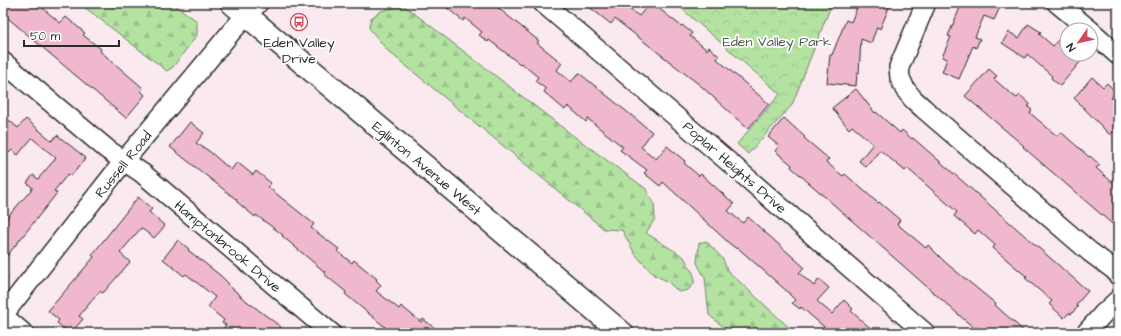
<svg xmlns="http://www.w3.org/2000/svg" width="1121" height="336" font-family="'Architects Daughter',sans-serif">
<defs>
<pattern id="forest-firs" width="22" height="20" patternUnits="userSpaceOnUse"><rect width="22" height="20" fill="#b3e2a1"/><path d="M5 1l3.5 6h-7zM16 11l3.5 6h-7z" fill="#9ac28b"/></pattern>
<pattern id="park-crowns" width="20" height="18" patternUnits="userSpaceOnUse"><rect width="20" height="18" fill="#b3e2a1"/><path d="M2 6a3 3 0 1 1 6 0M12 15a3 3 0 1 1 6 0" fill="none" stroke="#9ac28b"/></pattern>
</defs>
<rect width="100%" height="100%" fill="#faeaf0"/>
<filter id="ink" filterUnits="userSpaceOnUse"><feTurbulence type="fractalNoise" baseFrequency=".025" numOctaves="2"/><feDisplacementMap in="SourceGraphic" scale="8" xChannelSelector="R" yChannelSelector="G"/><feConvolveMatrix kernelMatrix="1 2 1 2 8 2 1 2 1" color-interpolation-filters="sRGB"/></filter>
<g filter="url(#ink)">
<g fill="url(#forest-firs)" stroke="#6f8666">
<path d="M79 3H172L197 21V35L173 67 167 71Z"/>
<path d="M397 7H406L575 137 645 188 654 203 655 219 646 233 684 257 694 275V284L688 290 679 292 667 281 654 275 635 254 622 230 604 229 388 51 369 28 371 18 381 11Z"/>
<path d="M706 241 723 259 727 270 795 333H731L709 315 705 278 697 263 699 243Z"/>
</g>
<path fill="url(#park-crowns)" stroke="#6f8666" d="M675 3H832L792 105 748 154 737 144 780 94Z"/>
<g fill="#f0b8ce" stroke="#2b2b2b">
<path d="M3 3H37L60 23 66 17 85 33 83 35 101 49 100 51 143 88 141 91 145 95 126 118 3 14Z"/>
<path d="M441 3H492L539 41 537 43 562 63 557 70 571 82 579 73 652 132 641 147 656 159 667 146 685 161 684 163 699 176 701 174 734 204 728 211 743 223 748 217 804 267 799 273 814 286 819 279 829 288 817 301 832 314 844 300 853 309 851 311 876 333H831L801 307 800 309 792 303 795 300 789 294H790L738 248 737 249 730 244 663 182 660 186 644 173 647 170 620 150 623 147 588 119 586 122 568 106 565 110 544 92 546 89 535 81 538 77 521 63 520 64 489 40 488 42 479 35 482 32 465 18 463 21Z"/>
<path d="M584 3H621L639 16 649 4 656 9 657 7 681 26 682 25 692 33 690 36 707 50 709 47 719 56 717 59 769 104 748 129 701 86 615 19 611 24Z"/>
<path d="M859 3H891L880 29 877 27 871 43 861 39 859 73H857L856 86 827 83 830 55H832L846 20 851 22Z"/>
<path d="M962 3H1002L994 20 984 16 975 37 980 39 976 48 973 46 959 79 942 72 947 59 942 57 951 37 948 36Z"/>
<path d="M1028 24 1041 32 1039 34 1053 46 1058 40 1067 48V54H1074L1081 61 1060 86 1051 78 1052 76 1027 54 1025 58 1002 43 1009 32 1019 38Z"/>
<path d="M989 69 997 76 994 79 1011 94 1017 98 1020 95 1030 104 1028 107 1032 110 1030 113 1057 136 1061 132 1089 157 1090 156 1100 165 1096 168 1112 182 1118 176V229L1023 147 1024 146 965 96Z"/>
<path d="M1092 77 1103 87 1107 83 1116 92 1111 98 1118 104V126L1110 135 1074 98Z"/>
<path d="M856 89 875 113 876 112 900 133 902 130 912 139 913 138 1088 291 1076 305 1078 307 1071 314 1069 313 1064 318 1049 304 1052 301 1025 278 1027 277 993 248 995 245 978 230 975 234 954 216 957 212 907 168 905 171 880 150 866 167 859 161 873 144 852 126 849 129 832 108Z"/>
<path d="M3 115 18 128 26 119 52 141 57 135 86 158 71 176 68 174 54 191 57 193 3 261V222L32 189V187L27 183 33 175 38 179 56 158 32 138 18 155 12 150 9 153 3 147Z"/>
<path d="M784 118 805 137 804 138 829 159 826 162 843 176 845 174 878 203 879 202 900 220 897 224 926 248 928 245 946 263 996 304 995 305 1026 333H983L976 327 975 329 808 182 791 167 792 165 775 151 779 146 768 137Z"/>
<path d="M190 122 204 133 196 143 209 151 231 170 237 162 253 175 256 171 271 183 268 187 314 224 311 228 339 249 337 251 352 263 354 260 377 279 376 280 381 285 376 291 399 309 401 306 421 322 423 319 441 333H389L384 329 385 327 345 294 346 292 324 274 325 272 282 236 283 235 256 215 255 217 236 201 237 200 170 147Z"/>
<path d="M138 197 152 209 149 212 165 226 154 238 141 228 120 253 130 262 103 293 100 291 79 316 83 319 71 333H69L57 323 59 320 48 311 94 257 92 255Z"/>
<path d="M178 240 189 249 188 250 221 276 229 284 228 285 240 295V296L281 327 277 333H220L226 325 222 323 224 320 208 307 215 297 186 274 184 276 163 259Z"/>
</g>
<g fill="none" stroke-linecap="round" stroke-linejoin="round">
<g stroke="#2b2b2b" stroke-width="22">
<g id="minor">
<path d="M543 3 730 163 925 333"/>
<path d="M926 3 899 67 900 78 905 89 913 99 924 109 1090 252 1116 271 1118 275"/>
<path d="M1057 3 1090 30"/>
<path d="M1091 31 1118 55"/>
<path d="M3 62 108 150 142 173 331 333"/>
<path d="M3 315 124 161 232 31 258 3"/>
<path d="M3 316 23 333"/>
<path d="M1086 333 1103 314 1118 300"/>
</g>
</g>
<g stroke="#2b2b2b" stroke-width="25">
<path id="major" d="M232 3 622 333"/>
</g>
<use href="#minor" stroke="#fff" stroke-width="19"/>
<use href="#major" stroke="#fff" stroke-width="22"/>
</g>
</g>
<defs>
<g id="bus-ring" transform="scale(0.9)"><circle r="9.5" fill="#fff" stroke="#d1495b" stroke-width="1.5"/><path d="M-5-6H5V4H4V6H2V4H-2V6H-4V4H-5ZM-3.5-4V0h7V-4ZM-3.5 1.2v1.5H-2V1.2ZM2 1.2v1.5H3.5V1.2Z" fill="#d1495b"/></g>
</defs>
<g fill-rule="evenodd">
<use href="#bus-ring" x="299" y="22"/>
</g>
<g text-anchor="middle" stroke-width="3.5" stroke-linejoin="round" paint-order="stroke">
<g font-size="14" fill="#4d5948" stroke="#fff">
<text x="777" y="46">Eden Valley Park</text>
</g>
<g font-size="14" fill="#2b2b2b" stroke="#fff">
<text x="299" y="47">Eden Valley<tspan x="299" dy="16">Drive</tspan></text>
</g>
<g font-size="14" fill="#2b2b2b" stroke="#fff">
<text transform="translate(123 164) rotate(-51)" y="5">Russell Road</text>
<text transform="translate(735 167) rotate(41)" y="5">Poplar Heights Drive</text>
<text transform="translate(427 168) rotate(40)" y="5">Eglinton Avenue West</text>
<text transform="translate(228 246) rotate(40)" y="5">Hamptonbrook Drive</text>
</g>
</g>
<rect width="1121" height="336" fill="none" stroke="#fff" stroke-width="16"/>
<rect x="8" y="8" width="1105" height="320" fill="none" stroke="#2b2b2b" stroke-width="1.5" filter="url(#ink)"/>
<g transform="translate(1079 42) rotate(236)"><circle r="19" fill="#ffffff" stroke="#aaaaaa"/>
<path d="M0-3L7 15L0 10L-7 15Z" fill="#d1495b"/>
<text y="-6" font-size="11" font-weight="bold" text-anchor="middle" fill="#2b2b2b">N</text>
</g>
<path d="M24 40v6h95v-6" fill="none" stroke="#2b2b2b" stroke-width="2"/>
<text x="30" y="40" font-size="12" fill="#2b2b2b" stroke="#ffffff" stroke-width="3" paint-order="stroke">50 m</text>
</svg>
